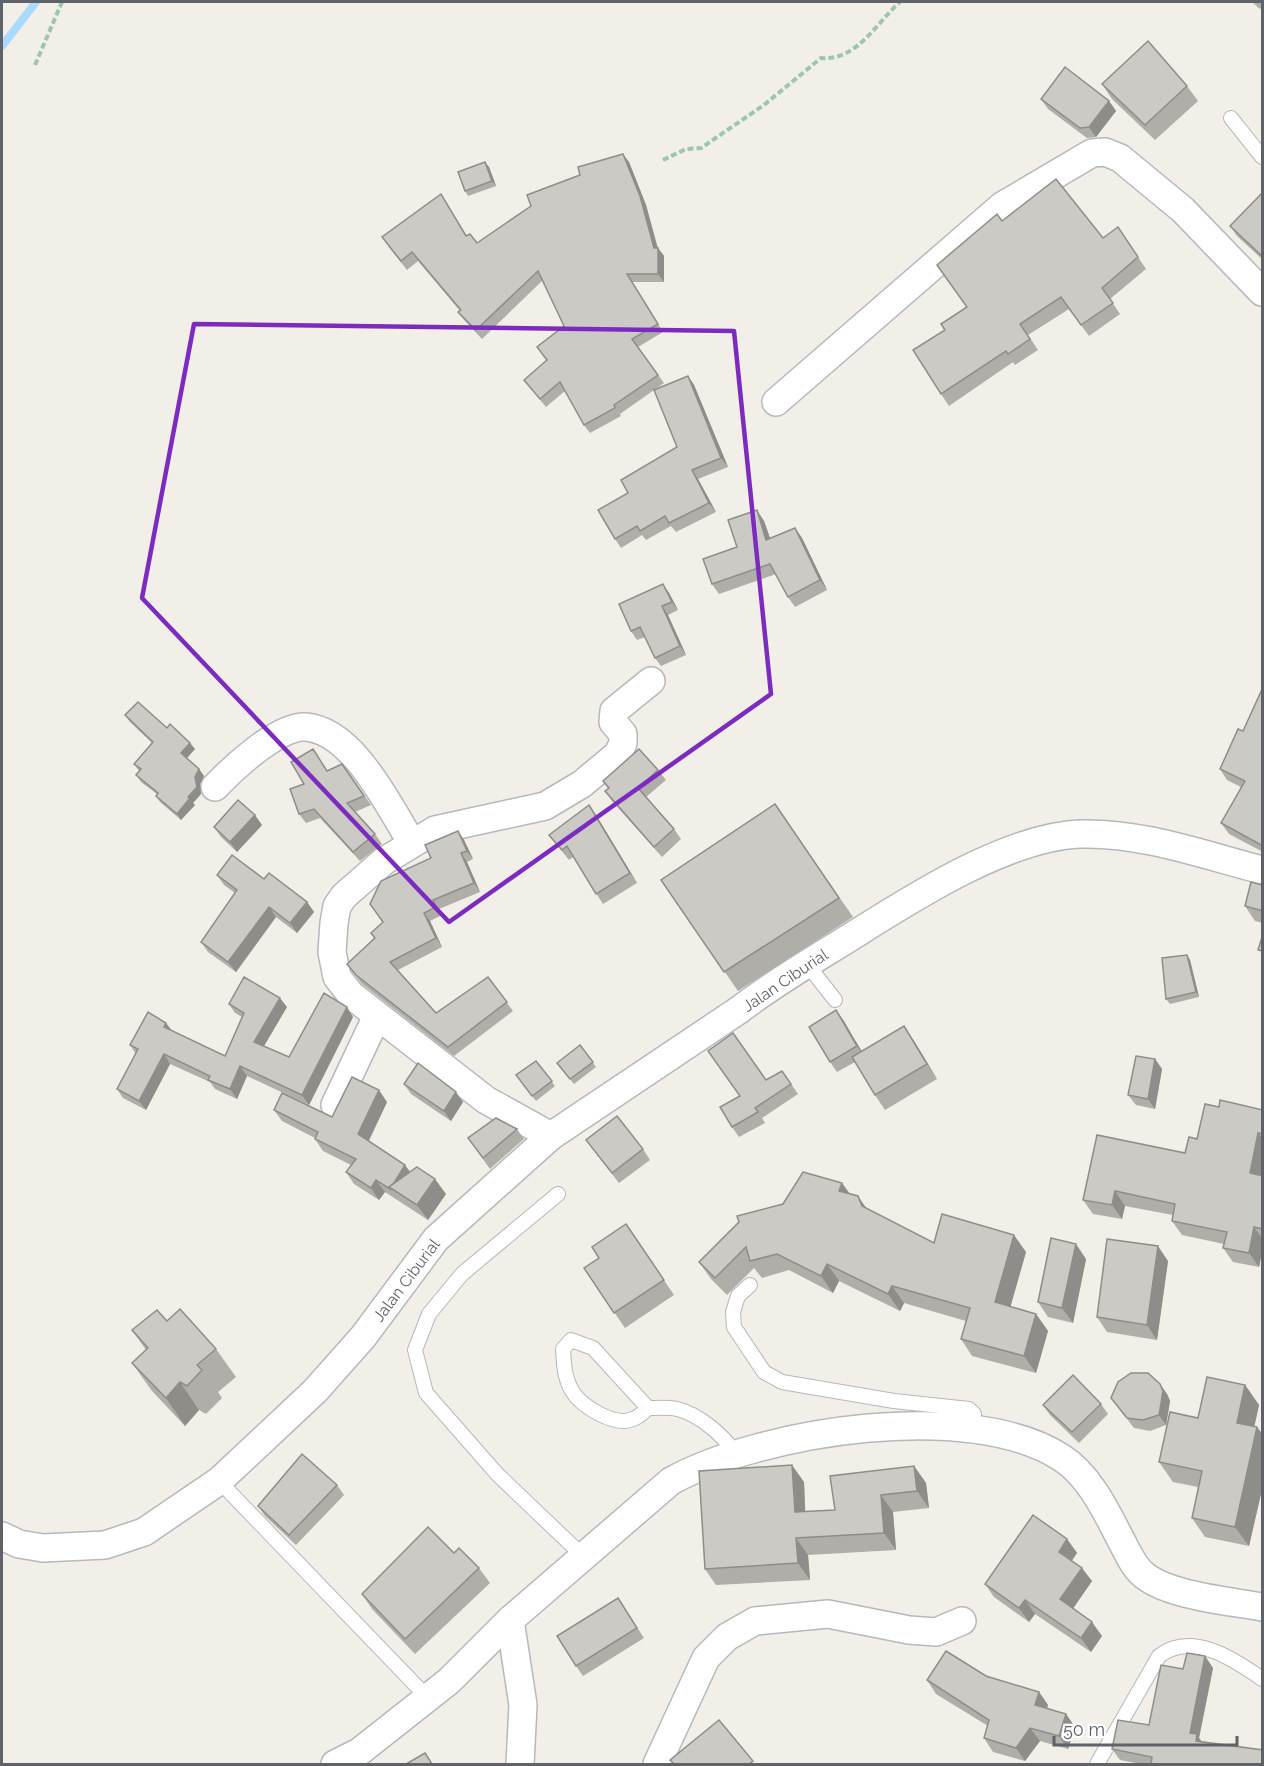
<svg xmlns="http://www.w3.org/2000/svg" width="1264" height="1766" font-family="Raleway,sans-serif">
<rect width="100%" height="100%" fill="#f1efe8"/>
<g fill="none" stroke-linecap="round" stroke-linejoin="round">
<path stroke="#aadaff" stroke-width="8" d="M2 46 36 2"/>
<g stroke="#b5b8bc" stroke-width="16">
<g id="service">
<path d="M1231 118 1262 157"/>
<path d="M807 964 835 1000"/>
<path d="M558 1194 462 1274 429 1314 415 1350 426 1393 498 1475 583 1556"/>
<path d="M750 1285 738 1296 733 1312 734 1327 764 1372 782 1382 894 1401 969 1409 974 1414 971 1430"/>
<path d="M648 1408C644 1412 639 1417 633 1419 615 1427 582 1407 572 1391 564 1377 564 1364 563 1349L571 1340 593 1348 648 1408C657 1408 668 1407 677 1409 699 1414 724 1436 736 1454"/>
<path d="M219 1481 428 1698"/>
<path d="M1097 1764 1159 1656C1192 1631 1234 1659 1262 1679"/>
</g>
</g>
<g stroke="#b5b8bc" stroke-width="30">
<g id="minor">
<path d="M776 402 1002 206 1092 153 1105 152 1120 158 1183 210 1262 292"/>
<path d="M215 787C233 768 279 725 306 727 354 731 389 807 412 843"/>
<path d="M335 1105 377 1016"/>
<path d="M551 1136 486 1100 351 995 337 977 332 952 334 923 337 906 344 896 384 861 435 830 545 806 582 784 618 754 623 743V734L613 722 614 711 651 681"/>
<path d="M2 1536 19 1544 43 1548 105 1545 144 1532 219 1481 315 1391 363 1337 436 1239 551 1136 739 1010C774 983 812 961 849 938 911 899 1006 837 1080 834 1141 832 1204 855 1262 870"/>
<path d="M510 1620 523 1705 520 1764"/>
<path d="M335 1764 359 1752 449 1681 510 1620 671 1481C762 1431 970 1398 1062 1458 1090 1476 1107 1513 1122 1542 1128 1553 1134 1568 1145 1576 1171 1596 1229 1601 1262 1607"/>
<path d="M657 1764 706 1658 727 1637 755 1621 828 1614 909 1630 936 1632 962 1621"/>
</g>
</g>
<g stroke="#9cc7a9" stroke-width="4" stroke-dasharray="6 3" stroke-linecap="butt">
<path d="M35 65 62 2"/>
<path d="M663 160 686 149 701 148 764 105 821 58C857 61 876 23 900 2"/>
</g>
<use href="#service" stroke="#fff" stroke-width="14"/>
<use href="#minor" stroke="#fff" stroke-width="27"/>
</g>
<g fill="#afaea9">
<path d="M1252 2H1263V7L1260 9Z"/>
<path d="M1102 84 1187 86 1198 101 1155 140 1112 99Z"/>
<path d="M1041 99 1109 101 1116 111 1096 137 1087 138 1048 109Z"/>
<path d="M629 162 646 205 658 248 664 256V282H632L663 332 638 347 664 383 656 389 688 376 694 385 728 467 698 479 716 512 676 532 671 526 646 540 642 535 621 548 615 539 628 493 677 447 654 390 620 414 621 416 590 433 584 425 565 391 546 407 524 380 547 361 537 347 564 326 543 280 482 339 464 320 458 312 460 311 418 261 407 270 388 246 441 194 467 236 477 243Z"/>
<path d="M489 167 496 186 468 196 465 191Z"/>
<path d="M1263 192V260L1237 236 1230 226Z"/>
<path d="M1002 221 1103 238 1118 227 1146 269 1110 299 1120 314 1089 336 1069 309 1028 335 1038 350 1015 365 1013 362 949 406 941 394 945 330 967 307Z"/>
<path d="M764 521 770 538 795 528 802 538 827 590 795 607 788 597 776 574 719 594 712 584 737 547Z"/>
<path d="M663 584 669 593 678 610 668 615 686 655 661 666 655 658 645 637 637 640 631 631Z"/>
<path d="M1263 687V852L1229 834 1221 823 1241 787 1227 780 1220 769 1243 731Z"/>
<path d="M125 715 167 728 195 749 187 758 199 769 204 776 200 784 201 794 193 803 195 805 181 820 160 802 156 796 157 794 141 782 136 775 139 771 134 764 152 743 130 722Z"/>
<path d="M313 749 327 771 349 773 371 805 355 812 375 834 382 844 360 861 320 818 306 823 299 814 304 784Z"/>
<path d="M658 770 666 780 646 797 674 829 681 839 662 857 612 801 605 791 608 788 603 781Z"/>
<path d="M775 804 853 917 738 991 661 880Z"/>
<path d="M596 815 637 883 603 904 573 857 569 860 549 835Z"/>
<path d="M262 825 237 852 221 837 214 827Z"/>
<path d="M458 831 464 840 473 859 467 862 480 892 439 909 442 915 430 921 442 947 398 970 436 1013 488 977 513 1011 454 1056 362 984 347 964 374 938 371 933 383 922Z"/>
<path d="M217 875 264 879 307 902 314 912 297 933 276 917 236 972 208 952 201 942 235 893 224 885Z"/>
<path d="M1263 885V923L1255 921 1245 906Z"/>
<path d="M1187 955 1190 960 1199 997 1170 1004 1166 999Z"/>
<path d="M229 1004 287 1007 264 1046 289 1057 353 1017 309 1105 247 1076 237 1099 215 1089 210 1082 170 1064 146 1110 123 1098 117 1089 136 1054 130 1045 225 1056 242 1017 235 1013Z"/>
<path d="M836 1010 862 1051 914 1041 937 1079 885 1110 875 1095 855 1062 837 1072 830 1062Z"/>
<path d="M580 1045 596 1067 574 1084 557 1063Z"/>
<path d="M1155 1059 1162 1069 1155 1109 1136 1105 1128 1095Z"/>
<path d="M536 1061 555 1086 536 1101 516 1075Z"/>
<path d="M766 1080 789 1081 798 1094 762 1118 765 1123 739 1137 732 1127Z"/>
<path d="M404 1084 463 1102 451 1121 411 1094Z"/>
<path d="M387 1102 369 1141 410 1172 446 1194 428 1220 385 1192 379 1200 354 1184 346 1172 351 1165 323 1151 315 1139V1138L282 1121 274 1110 332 1117Z"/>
<path d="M1219 1107 1263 1110V1247L1259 1267 1233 1262 1223 1248 1224 1244 1182 1235 1172 1221 1173 1215 1125 1206 1122 1219 1093 1214 1083 1200 1185 1153 1197 1139Z"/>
<path d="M517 1129 524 1139 490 1169 468 1138Z"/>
<path d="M586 1140 643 1149 650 1160 619 1183Z"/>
<path d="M842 1183 850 1194 858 1196 867 1209 934 1243 1026 1252 1010 1307 1036 1314 1048 1331 1036 1373 972 1356 961 1339 966 1321 904 1303 900 1311 839 1281 833 1293 789 1270 762 1278 754 1268 727 1295 711 1279 699 1262 783 1204Z"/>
<path d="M626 1224 674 1295 625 1328 584 1268 599 1258Z"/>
<path d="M1086 1259 1073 1323 1048 1317 1038 1302Z"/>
<path d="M1168 1261 1157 1340 1107 1332 1097 1317Z"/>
<path d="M167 1321 216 1349 236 1377 218 1392 222 1398 206 1414 199 1410 185 1426 152 1391 132 1363 146 1350 132 1330Z"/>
<path d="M1245 1385 1259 1405 1254 1426 1257 1427 1263 1435V1485L1249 1546 1205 1537 1192 1518 1198 1487 1173 1482 1159 1462 1198 1418Z"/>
<path d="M1167 1394 1170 1401 1166 1425 1150 1431 1134 1428 1111 1398Z"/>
<path d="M1101 1404 1108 1414 1079 1443 1050 1415 1043 1405Z"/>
<path d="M914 1466 926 1483 929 1508 893 1512 896 1550 808 1555 810 1580 716 1585 705 1569 804 1482 805 1512 835 1510Z"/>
<path d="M337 1485 344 1495 296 1545 265 1516 258 1506Z"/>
<path d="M1067 1539 1077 1553 1072 1561 1092 1581 1073 1608 1102 1636 1091 1652 1035 1614 1029 1622 994 1597 985 1584Z"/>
<path d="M479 1568 490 1583 415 1654 372 1609 362 1594Z"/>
<path d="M618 1598 644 1638 583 1676 576 1666Z"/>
<path d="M1213 1668 1199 1738 1202 1742 1263 1764H1141L1120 1760 1112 1749 1149 1725 1183 1669Z"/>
<path d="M986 1676 1039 1692 1048 1705 1047 1708 1066 1714 1075 1727 1068 1749 1040 1741 1025 1761 993 1752 984 1738 988 1726 936 1694 927 1680Z"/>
</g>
<g fill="#8f8d8a">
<path d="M1109 101 1116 111 1096 137 1089 127Z"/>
<path d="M623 154 629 162 646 205 658 250V248L664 256V282L658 274 654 248Z"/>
<path d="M485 162 489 167 496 186 492 181Z"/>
<path d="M688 376 694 385 728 467 721 458Z"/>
<path d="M692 470 698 479 716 512 709 503Z"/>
<path d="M757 510 764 521 774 550 766 540Z"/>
<path d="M795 528 802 538 827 590 820 580Z"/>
<path d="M663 584 669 593 678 610 672 602Z"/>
<path d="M662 606 668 615 686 655 680 646Z"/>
<path d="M190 743 195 749 186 759 181 753Z"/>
<path d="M199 769 204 776 200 784 201 794 193 803 195 805 181 820 177 814 188 797 195 777Z"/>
<path d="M589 805 596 815 637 883 630 873Z"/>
<path d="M255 815 262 825 237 852 230 842Z"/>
<path d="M458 831 464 840 473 859 467 851Z"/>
<path d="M461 853 467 862 480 892 474 883Z"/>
<path d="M307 902 314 912 297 933 290 923Z"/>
<path d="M269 907 276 917 236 972 228 962Z"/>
<path d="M424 913 430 921 442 947 436 938Z"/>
<path d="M1187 955 1190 960 1199 997 1196 992Z"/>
<path d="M280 998 287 1007 261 1051 254 1042Z"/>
<path d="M347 1007 353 1017 309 1105 302 1095Z"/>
<path d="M836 1010 844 1021 864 1056 857 1046Z"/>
<path d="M166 1023 173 1032 164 1027Z"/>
<path d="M904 1026 914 1041 937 1079 927 1064Z"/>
<path d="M164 1054 170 1064 146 1110 139 1101Z"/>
<path d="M1155 1059 1162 1069 1155 1109 1148 1099Z"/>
<path d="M240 1066 247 1076 237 1099 230 1089Z"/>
<path d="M379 1090 387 1102 366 1146 358 1134Z"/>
<path d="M456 1092 463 1102 451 1121 444 1111Z"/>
<path d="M1258 1133 1263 1139V1174L1260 1187 1250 1173Z"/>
<path d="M405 1165 414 1177 390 1188Z"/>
<path d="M435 1179 446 1194 428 1220 417 1205Z"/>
<path d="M376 1180 385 1192 379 1200 371 1188Z"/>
<path d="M842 1183 854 1200 839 1191Z"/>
<path d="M1115 1191 1125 1206 1122 1219 1112 1205Z"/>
<path d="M858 1196 869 1213 862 1206Z"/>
<path d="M1254 1227 1263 1240V1247L1259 1267 1249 1253Z"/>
<path d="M1014 1235 1026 1252 1007 1319 995 1302Z"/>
<path d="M1076 1244 1086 1259 1073 1323 1062 1308Z"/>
<path d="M1158 1246 1168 1261 1157 1340 1147 1325Z"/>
<path d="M827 1264 839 1281 833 1293 821 1276Z"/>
<path d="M892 1286 904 1303 900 1311 888 1294Z"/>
<path d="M1036 1314 1048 1331 1036 1373 1024 1356Z"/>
<path d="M180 1382 199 1410 185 1426 166 1398Z"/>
<path d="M1160 1384 1167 1394 1170 1401 1166 1425 1159 1415Z"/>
<path d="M1245 1385 1259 1405 1251 1442 1237 1423Z"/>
<path d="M1257 1427 1263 1435V1485L1249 1546 1235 1527Z"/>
<path d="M792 1465 804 1482 806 1529 795 1512Z"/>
<path d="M914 1466 926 1483 929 1508 917 1491Z"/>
<path d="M881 1495 893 1512 896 1550 884 1533Z"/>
<path d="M796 1538 808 1555 810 1580 798 1563Z"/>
<path d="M1067 1539 1077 1553 1068 1565 1059 1552Z"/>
<path d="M1082 1568 1092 1581 1070 1613 1060 1599Z"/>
<path d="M1025 1600 1035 1614 1029 1622 1019 1608Z"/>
<path d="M1092 1622 1102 1636 1091 1652 1081 1638Z"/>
<path d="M1205 1656 1213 1668 1199 1738 1205 1746 1204 1753 1190 1733Z"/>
<path d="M1039 1692 1048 1705 1044 1718 1035 1705Z"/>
<path d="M1066 1714 1075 1727 1068 1749 1059 1736Z"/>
<path d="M1030 1728 1040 1741 1025 1761 1016 1748Z"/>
</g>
<g fill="#cccac5" stroke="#8f8d8a" stroke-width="1.5">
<path d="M1148 41 1187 86 1145 125 1102 84Z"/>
<path d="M1065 67 1109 101 1089 127 1080 128 1041 99Z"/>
<path d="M623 154 640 196 654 248H658V274H627L658 324 632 339 658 375 614 405 615 408 584 425 560 382 540 399 524 380 547 360 537 347 564 326 538 271 476 330 458 312 461 310 412 252 401 261 382 237 441 194 466 236 470 234 477 243 531 206 527 195 580 175 578 167Z"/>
<path d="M485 162 492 181 465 191 458 172Z"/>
<path d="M1056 179 1103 238 1118 227 1138 257 1102 288 1113 303 1081 325 1061 297 1020 324 1030 339 1008 354 1006 351 941 394 913 350 945 330 941 324 967 307 937 265 997 214 1002 221Z"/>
<path d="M1263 192V257L1230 226Z"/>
<path d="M688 376 721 458 692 470 709 503 669 523 665 516 640 531 637 526 615 539 598 510 628 493 621 480 677 447 654 390Z"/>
<path d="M757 510 766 540 795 528 820 580 788 597 770 564 712 584 703 559 737 547 728 520Z"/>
<path d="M663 584 672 602 662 606 680 646 655 658 640 627 631 631 619 604Z"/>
<path d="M1263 687V846L1221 823 1245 781 1220 769 1238 729 1243 731Z"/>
<path d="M138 702 167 728 170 724 190 743 181 753 199 769 195 777 197 787 188 797 190 798 177 814 156 796 158 793 136 775 141 769 134 764 153 742 125 715Z"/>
<path d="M313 749 327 771 342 764 364 796 347 803 375 834 353 852 314 809 299 814 290 789 304 784 291 762Z"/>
<path d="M639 749 658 770 638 788 674 829 654 847 605 791 609 788 603 781Z"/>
<path d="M238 800 255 815 230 842 214 827Z"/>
<path d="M775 804 839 898 724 972 661 880Z"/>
<path d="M589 805 630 873 596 894 567 846 562 850 549 835Z"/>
<path d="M458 831 467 851 461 853 474 883 433 900 436 907 424 913 436 938 390 962 436 1013 488 977 507 1002 448 1047 356 975 347 964 375 938 371 933 383 922 370 904 381 881 431 858 425 845Z"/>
<path d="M232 855 264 879 269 873 307 902 290 923 269 907 228 962 201 942 237 890 217 875Z"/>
<path d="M1251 882 1263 885V911L1245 906Z"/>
<path d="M1263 934V951L1258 950Z"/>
<path d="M1187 955 1196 992 1166 999 1162 958Z"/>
<path d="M244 977 280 998 254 1042 289 1057 324 993 347 1007 302 1095 240 1066 230 1089 208 1080 210 1076 164 1054 139 1101 117 1089 138 1049 130 1045 148 1012 166 1023 164 1027 225 1056 244 1013 229 1004Z"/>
<path d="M836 1010 857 1046 830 1062 809 1027Z"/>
<path d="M904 1026 927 1064 875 1095 852 1057Z"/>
<path d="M733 1033 766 1080 782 1071 791 1084 755 1108 758 1112 732 1127 720 1107 740 1096 708 1051Z"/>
<path d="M580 1045 593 1062 570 1079 557 1063Z"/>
<path d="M1136 1056 1155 1059 1148 1099 1128 1095Z"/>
<path d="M536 1061 552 1081 532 1096 516 1075Z"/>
<path d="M418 1063 456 1092 444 1111 404 1084Z"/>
<path d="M352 1077 379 1090 358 1134 405 1165 394 1183 389 1187 390 1189 376 1180 371 1188 346 1172 356 1159 315 1139 318 1132 274 1110 282 1093 332 1117Z"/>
<path d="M1220 1100 1263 1110V1134L1258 1133 1250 1173 1263 1176V1229L1254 1227 1249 1253 1223 1248 1227 1232 1172 1221 1175 1204 1115 1191 1112 1205 1083 1200 1097 1135 1185 1153 1189 1137 1197 1139 1205 1104 1219 1107Z"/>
<path d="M617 1116 643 1149 612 1173 586 1140Z"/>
<path d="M496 1118 517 1129 483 1158 468 1138Z"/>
<path d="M417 1167 435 1179 417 1205 389 1187Z"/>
<path d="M803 1172 842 1183 839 1191 858 1196 862 1206 934 1243 942 1214 1014 1235 995 1302 1036 1314 1024 1356 961 1339 970 1308 892 1286 888 1294 827 1264 821 1276 777 1254 750 1261 746 1247 715 1278 699 1262 739 1222 737 1216 783 1204Z"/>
<path d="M626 1224 664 1280 614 1313 584 1268 599 1258 592 1247Z"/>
<path d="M1051 1238 1076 1244 1062 1308 1038 1302Z"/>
<path d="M1107 1239 1158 1246 1147 1325 1097 1317Z"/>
<path d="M180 1309 216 1349 197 1365 202 1370 187 1386 180 1382 166 1398 132 1363 148 1348 132 1330 157 1310 167 1321Z"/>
<path d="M1131 1373H1148L1160 1384 1163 1391 1159 1415 1143 1420 1127 1418 1111 1398 1118 1382Z"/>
<path d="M1073 1375 1101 1404 1072 1432 1043 1405Z"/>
<path d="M1207 1377 1245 1385 1237 1423 1257 1427 1235 1527 1192 1518 1202 1471 1159 1462 1170 1412 1198 1418Z"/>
<path d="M302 1454 337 1485 289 1535 258 1506Z"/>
<path d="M792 1465 795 1512 835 1510 830 1476 914 1466 917 1491 881 1495 884 1533 796 1538 798 1563 705 1569 699 1471Z"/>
<path d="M1033 1515 1067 1539 1059 1552 1082 1568 1060 1599 1092 1622 1081 1638 1025 1600 1019 1608 985 1584Z"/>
<path d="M428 1527 454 1553 459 1548 479 1568 405 1639 362 1594Z"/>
<path d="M618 1598 637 1628 576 1666 557 1636Z"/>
<path d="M946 1651 986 1676 1039 1692 1035 1705 1066 1714 1059 1736 1030 1728 1016 1748 984 1738 989 1720 927 1680Z"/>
<path d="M1187 1653 1205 1656 1190 1733 1197 1734 1196 1741 1263 1750V1764H1151L1152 1757 1112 1749 1118 1720 1149 1725 1161 1665 1183 1669Z"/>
<path d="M719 1720 753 1761 749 1764H674L670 1760Z"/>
<path d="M425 1753 432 1764H406Z"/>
</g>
<path fill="none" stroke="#7b2cbf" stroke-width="4.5" stroke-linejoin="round" d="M194 324 734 331 771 694 449 922 142 598Z"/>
<g text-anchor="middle" stroke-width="6" stroke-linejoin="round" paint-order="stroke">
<g font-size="16" fill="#5f6368" stroke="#fff">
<text transform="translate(785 980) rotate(-34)" y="6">Jalan Ciburial</text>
<text transform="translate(406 1280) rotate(-53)" y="6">Jalan Ciburial</text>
</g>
</g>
<rect width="1264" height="1766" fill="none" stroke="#5f6368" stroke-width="6"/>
<path d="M1054 1736v9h183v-9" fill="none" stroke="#5f6368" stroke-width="3"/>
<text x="1063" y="1736" font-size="18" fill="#5f6368" stroke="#ffffff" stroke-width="4.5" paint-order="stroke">50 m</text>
</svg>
